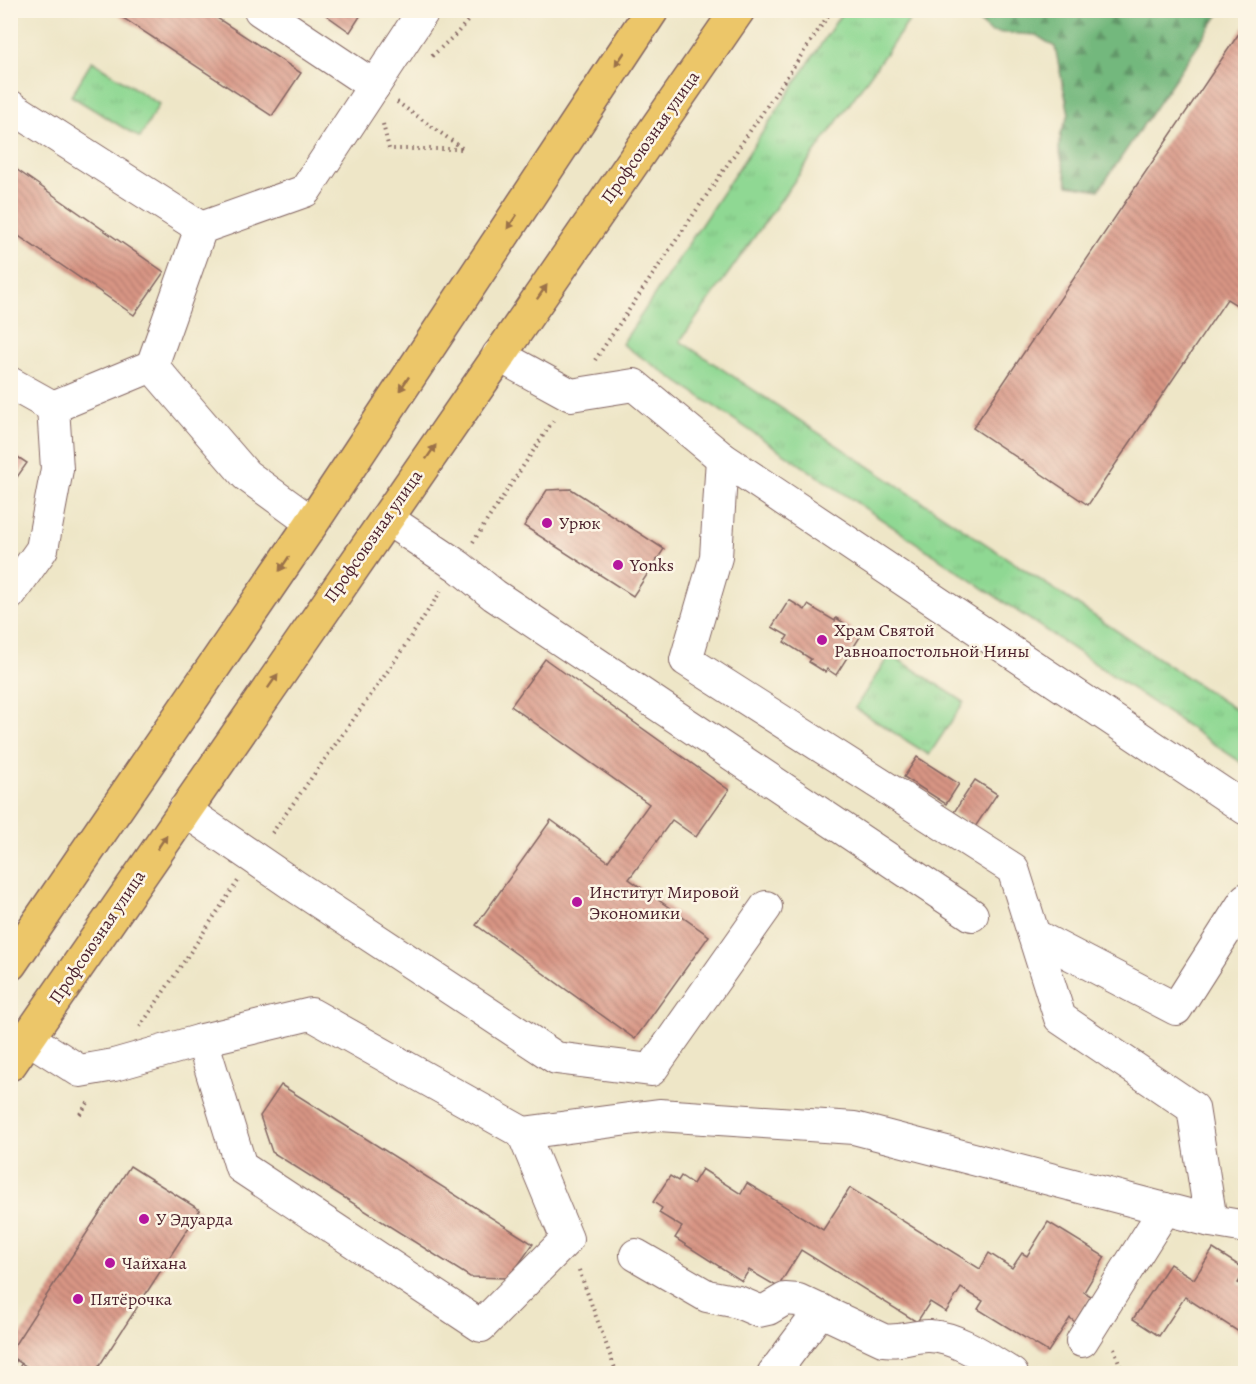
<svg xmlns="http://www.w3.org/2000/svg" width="1256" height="1384" font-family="Alegreya,serif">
<defs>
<pattern id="grass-tufts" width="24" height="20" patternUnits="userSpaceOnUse" patternTransform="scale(1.5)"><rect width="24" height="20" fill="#8fd893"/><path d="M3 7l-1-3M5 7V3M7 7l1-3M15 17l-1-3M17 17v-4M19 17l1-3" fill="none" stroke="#7db97f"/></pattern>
<pattern id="forest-firs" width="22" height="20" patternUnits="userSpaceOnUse" patternTransform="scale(1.5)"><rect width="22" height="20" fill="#73b87d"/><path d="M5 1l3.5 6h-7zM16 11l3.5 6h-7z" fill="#609567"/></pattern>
<pattern id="building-back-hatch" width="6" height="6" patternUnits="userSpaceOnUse" patternTransform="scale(1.5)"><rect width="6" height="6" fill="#d89584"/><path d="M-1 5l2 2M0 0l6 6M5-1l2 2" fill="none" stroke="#b1796c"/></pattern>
</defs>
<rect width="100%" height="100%" fill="#fcf5e5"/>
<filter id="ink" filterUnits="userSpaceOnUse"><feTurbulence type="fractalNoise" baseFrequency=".0167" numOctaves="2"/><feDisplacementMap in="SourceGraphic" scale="12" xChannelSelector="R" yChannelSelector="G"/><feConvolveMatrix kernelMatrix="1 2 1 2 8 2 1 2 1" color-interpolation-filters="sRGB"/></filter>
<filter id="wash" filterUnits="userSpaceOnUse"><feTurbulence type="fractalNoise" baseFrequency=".008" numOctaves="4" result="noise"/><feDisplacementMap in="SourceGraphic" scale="24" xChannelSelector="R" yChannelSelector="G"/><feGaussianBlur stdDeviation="1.35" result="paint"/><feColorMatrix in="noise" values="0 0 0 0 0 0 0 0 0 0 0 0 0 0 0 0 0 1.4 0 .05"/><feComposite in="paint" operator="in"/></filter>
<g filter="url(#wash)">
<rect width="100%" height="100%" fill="#eee6c7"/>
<g fill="url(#grass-tufts)" stroke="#6c7c5f" stroke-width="1.5">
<path d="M843 11H916L680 341 1245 716V765L622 344Z"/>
<path d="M92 61 159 104 140 138 71 96Z"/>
<path d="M890 654 964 702 929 755 855 708Z"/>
</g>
<path fill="url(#forest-firs)" stroke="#5e6c54" stroke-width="1.5" d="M976 11 1221 10V11L1099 190 1068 185 1059 149 1061 133 1069 114 1055 47 1036 35 991 32 975 18Z"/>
<g id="blocks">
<g fill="url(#building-back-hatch)">
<path d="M111 10H205L301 73 272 116Z"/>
<path d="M319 10H364L350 32Z"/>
<path d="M1246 23V311L1227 299 1088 505 973 428Z"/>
<path d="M10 165 164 272 134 315 10 230Z"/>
<path d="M10 452 27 463 10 487Z"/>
<path d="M571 489 664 549 633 596 524 526 547 490Z"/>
<path d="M789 600 805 610 808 605 835 621 836 618 852 628 850 631 860 637 836 675 827 669 825 672 809 662 811 659 784 642 788 636 772 627Z"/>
<path d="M545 659 729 790 696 837 672 820 629 879 709 936 635 1039 476 925 551 820 608 861 649 804 511 706Z"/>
<path d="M917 757 959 784 946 804 904 777Z"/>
<path d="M975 780 997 794 975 827 954 812Z"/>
<path d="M281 1085 533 1244 509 1278 470 1277 272 1152 260 1116Z"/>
<path d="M130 1166 200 1210 94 1374H38L10 1356V1352Z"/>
<path d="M702 1169 741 1194 747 1183 823 1230 850 1188 980 1269 989 1253 1012 1268 1022 1253 1027 1256 1048 1222 1105 1257 1084 1292 1091 1296 1075 1322 1070 1318 1048 1352 978 1309 983 1301 961 1288 946 1312 930 1302 917 1322 801 1250 778 1287 749 1270 742 1281 675 1238 682 1227 659 1213 662 1208 653 1202 670 1176 678 1181 681 1176 693 1184Z"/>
<path d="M1213 1249 1246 1270 1238 1283 1246 1288V1328L1242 1334 1185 1297 1159 1336 1133 1319 1170 1264 1194 1279Z"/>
</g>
</g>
</g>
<g filter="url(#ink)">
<use href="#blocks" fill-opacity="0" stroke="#836562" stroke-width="1.5"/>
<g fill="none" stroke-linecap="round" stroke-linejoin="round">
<g stroke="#836562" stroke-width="34">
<g id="minor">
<path d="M260 10 374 86"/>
<path d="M10 106 201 228"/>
<path d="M498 355 571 395 634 385 722 458 1246 809"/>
<path d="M10 383 53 407 152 366"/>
<path d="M722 458 716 557 686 660 1013 869 1060 1018 1193 1108 1211 1221"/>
<path d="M386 518 458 566 494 595 972 915"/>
<path d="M312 523 246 475 152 366 201 228 305 191 424 10"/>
<path d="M10 594 42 549 57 469 53 407"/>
<path d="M184 810 295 886 556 1058 651 1070 766 907"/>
<path d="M1034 935 1176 1009 1246 899"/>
<path d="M28 1038 80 1071 114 1065 202 1040 311 1014 523 1133 659 1115 854 1128 1211 1221 1246 1227"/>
<path d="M202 1040 241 1167 481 1326 567 1239 523 1133"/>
<path d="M636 1255 707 1296 738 1302 759 1311 768 1309 785 1299 798 1300 883 1340C901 1343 914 1335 930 1336 960 1338 987 1359 1012 1374"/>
<path d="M1082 1341 1165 1209"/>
<path d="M773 1374 821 1310"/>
</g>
</g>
<g stroke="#836562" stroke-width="36">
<g id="major">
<path d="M10 964 312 523 652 10"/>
<path d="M10 1064 738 10"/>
</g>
</g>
<g stroke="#836562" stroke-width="4" stroke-dasharray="1.5 4.5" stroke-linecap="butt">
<path d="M432 56 457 33 477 10"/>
<path d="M397 102 462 148"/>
<path d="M383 124 389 149H463"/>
<path d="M595 360 832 10"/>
<path d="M473 542 555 418"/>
<path d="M272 833 390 668 441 591"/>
<path d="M140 1027 238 881"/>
<path d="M80 1114 90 1100"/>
<path d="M579 1270 617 1374"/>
<path d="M1114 1348 1123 1374"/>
<path d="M10 1358 34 1374"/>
</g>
<use href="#minor" stroke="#fff" stroke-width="32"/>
<use href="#major" stroke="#ecc669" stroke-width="33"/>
</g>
<defs><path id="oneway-solid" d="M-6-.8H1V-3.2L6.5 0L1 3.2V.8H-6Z" transform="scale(1.5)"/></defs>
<g fill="#9b724a">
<use href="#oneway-solid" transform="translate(620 59) rotate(124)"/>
<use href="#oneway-solid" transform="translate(512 222) rotate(124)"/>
<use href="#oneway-solid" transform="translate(542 292) rotate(-55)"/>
<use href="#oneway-solid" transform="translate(404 384) rotate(124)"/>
<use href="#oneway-solid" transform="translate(431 452) rotate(-55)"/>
<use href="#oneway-solid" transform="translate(284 564) rotate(124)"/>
<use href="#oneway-solid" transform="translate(273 681) rotate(-55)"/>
<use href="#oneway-solid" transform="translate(162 842) rotate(-56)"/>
</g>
</g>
<g fill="#b5179e" stroke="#fcf5e5" stroke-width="2">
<circle cx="547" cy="523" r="6"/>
<circle cx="618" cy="565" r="6"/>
<circle cx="822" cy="640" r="6"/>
<circle cx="577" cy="902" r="6"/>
<circle cx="144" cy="1219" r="6"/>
<circle cx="110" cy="1263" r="6"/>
<circle cx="78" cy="1299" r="6"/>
</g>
<g text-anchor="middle" stroke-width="5" stroke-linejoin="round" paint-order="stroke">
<g font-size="18" fill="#4a1f2b" stroke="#fcf5e5">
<text transform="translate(650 137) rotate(-55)" y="6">Профсоюзная улица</text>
<text transform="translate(373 536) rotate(-55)" y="6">Профсоюзная улица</text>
<text transform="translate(97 937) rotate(-56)" y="6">Профсоюзная улица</text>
</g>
<g font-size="18" fill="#4a1f2b" stroke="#fcf5e5" text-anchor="start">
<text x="559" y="529">Урюк</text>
<text x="630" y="571">Yonks</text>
<text x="834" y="636">Храм Святой<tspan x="834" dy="21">Равноапостольной Нины</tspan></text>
<text x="589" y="898">Институт Мировой<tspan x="589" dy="21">Экономики</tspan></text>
<text x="156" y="1225">У Эдуарда</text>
<text x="122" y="1269">Чайхана</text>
<text x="90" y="1305">Пятёрочка</text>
</g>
</g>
<rect width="1256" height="1384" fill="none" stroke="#fcf5e5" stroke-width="36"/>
</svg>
